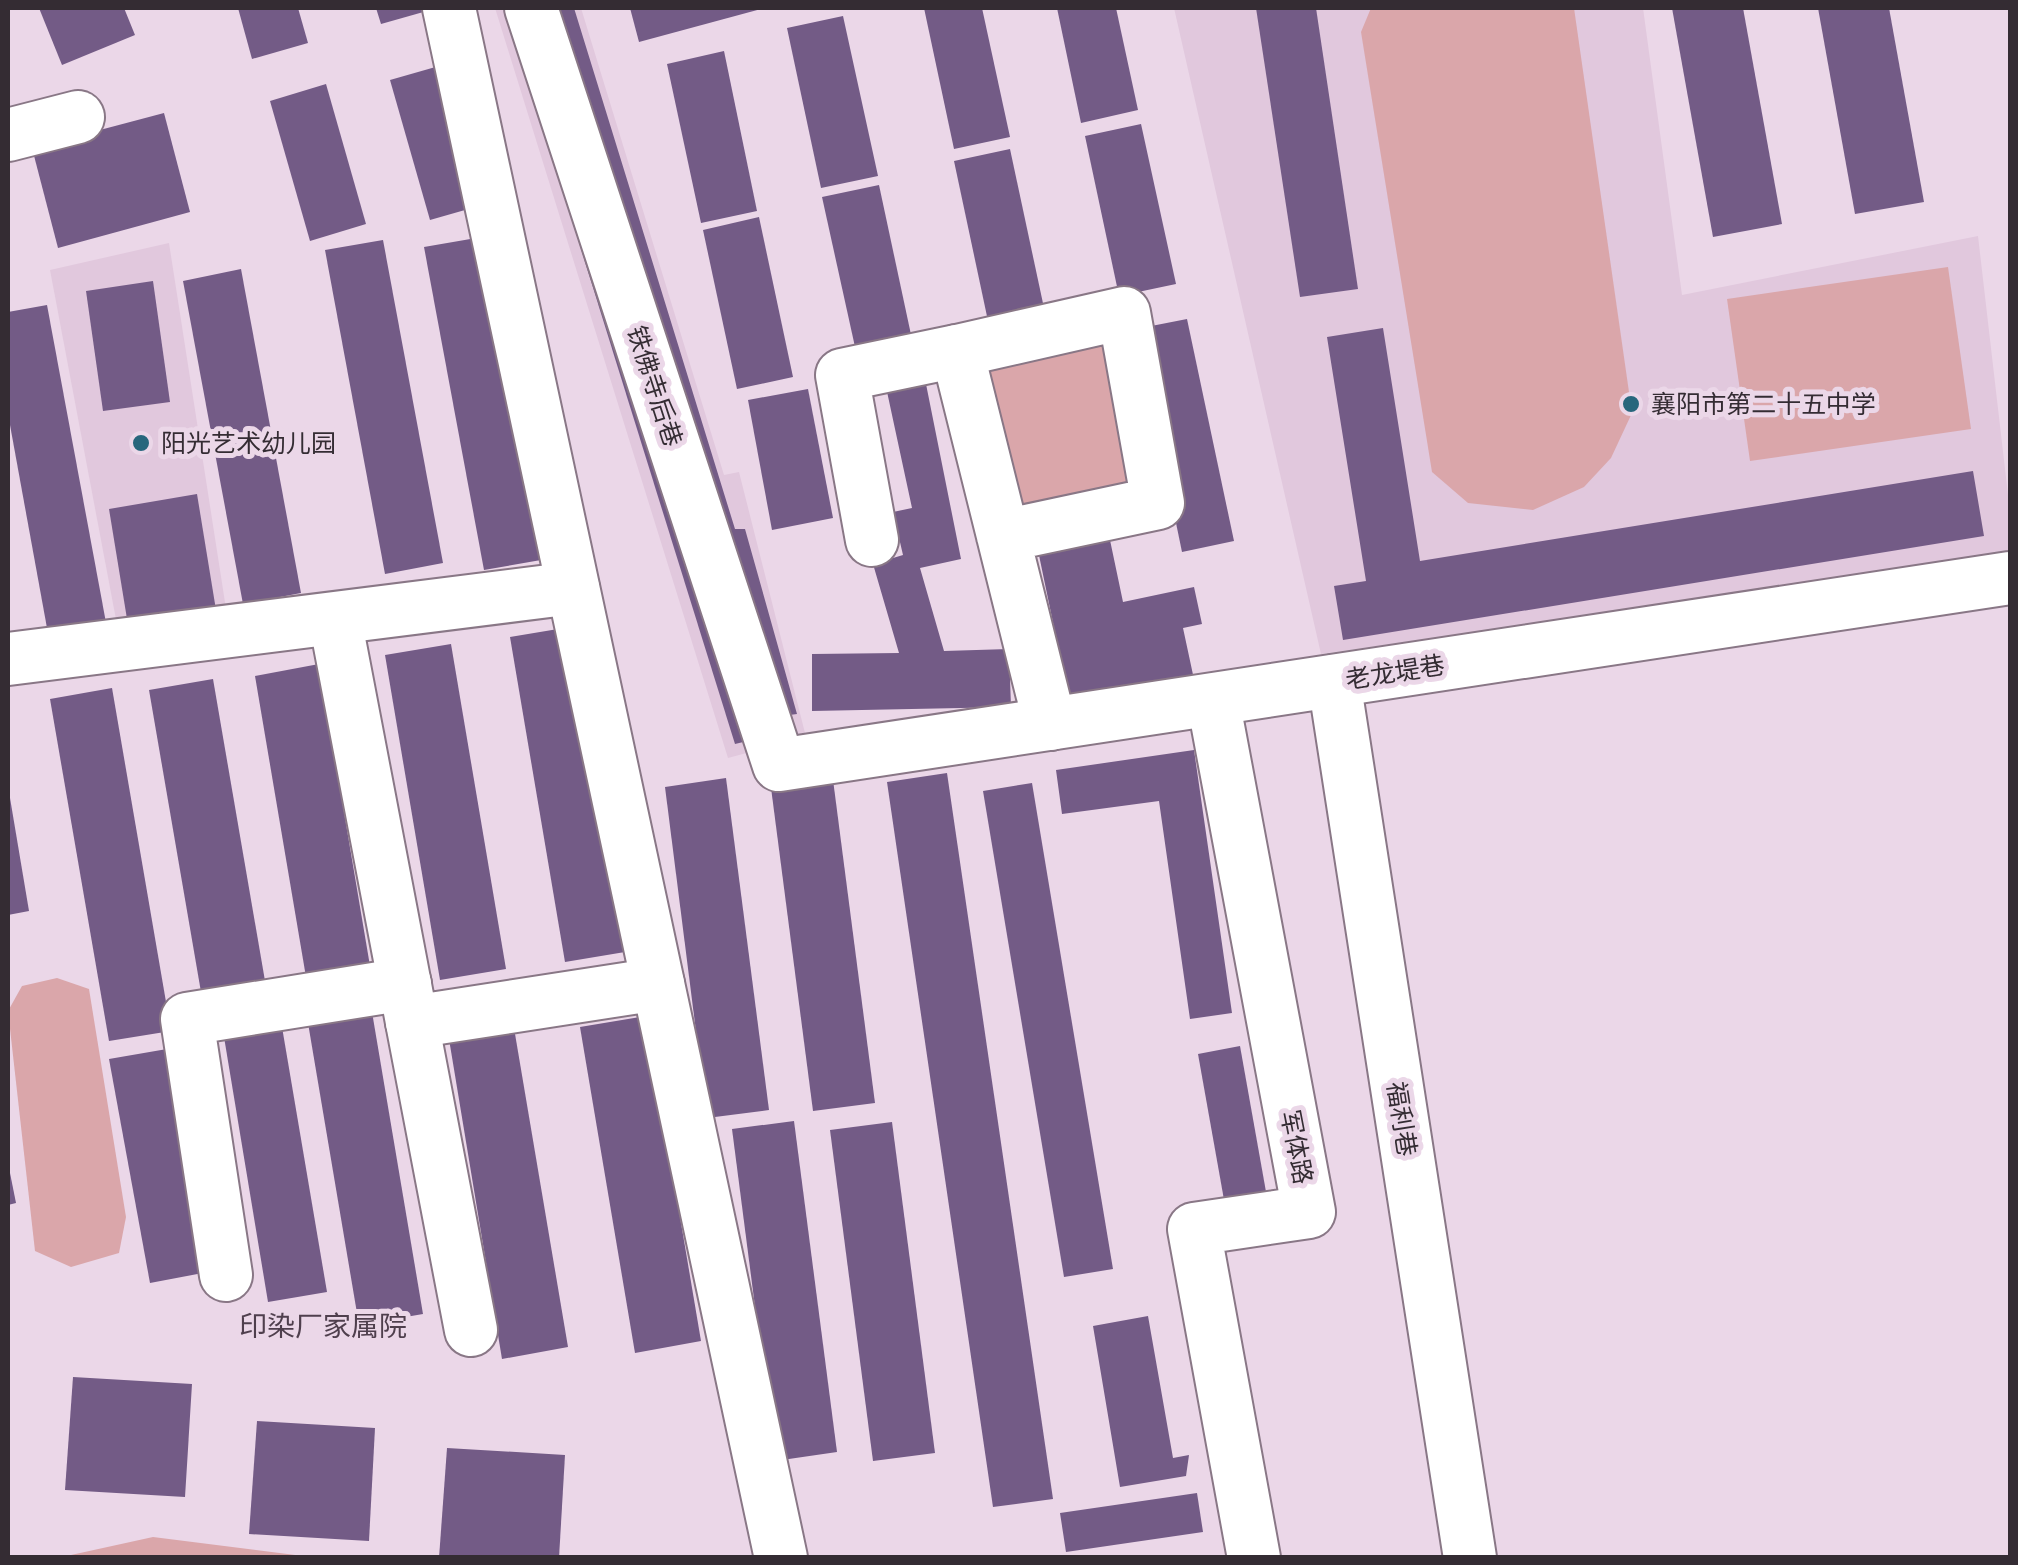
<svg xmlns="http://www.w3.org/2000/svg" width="2018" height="1565" font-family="'Varela Round','Noto Sans SC',sans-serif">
<rect width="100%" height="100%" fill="#ebd7e8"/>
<g fill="#e1c8dd">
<path d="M495 8H581L724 475 739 472 806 737 728 758Z"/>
<path d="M1174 8H1643L1682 295 1978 236 2010 512V555L1321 654Z"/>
<path d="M169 243 227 615 118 630 50 270Z"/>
</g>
<g fill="#daa6aa">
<path d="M1371 8H1574L1632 413 1611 458 1584 487 1533 510 1468 503 1432 472 1361 32Z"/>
<path d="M1948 267 1971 429 1750 461 1727 299Z"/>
<path d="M1109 335 1142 505 1001 510 974 363Z"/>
<path d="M57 978 89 989 126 1217 119 1253 71 1267 35 1251 8 1011 22 986Z"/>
<path d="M153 1537 311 1557 72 1558 71 1555Z"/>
</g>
<g fill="#735b86">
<path d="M39 8H124L135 35 62 65Z"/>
<path d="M238 8H298L308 43 252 59Z"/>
<path d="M376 8H434V9L381 24Z"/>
<path d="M506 8 760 738 735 744Z"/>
<path d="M550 8H574L735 529H745L797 714 782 716Z"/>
<path d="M630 8H761V9L639 42Z"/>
<path d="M924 8H982L1010 137 954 149Z"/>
<path d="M1057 8H1116L1138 110 1081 123Z"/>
<path d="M1256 8H1316L1358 289 1300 297Z"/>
<path d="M1672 8H1743L1782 224 1713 237Z"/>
<path d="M1818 8H1889L1924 202 1855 214Z"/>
<path d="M843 16 878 176 821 188 787 28Z"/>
<path d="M724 51 757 211 701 223 667 64Z"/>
<path d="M446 64 486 204 430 220 390 80Z"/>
<path d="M326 84 366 224 310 241 270 101Z"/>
<path d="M164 113 190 212 58 248 32 148Z"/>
<path d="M1141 124 1176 284 1119 296 1085 136Z"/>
<path d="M1010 149 1044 308 988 321 954 161Z"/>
<path d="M879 185 913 344 857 356 822 197Z"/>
<path d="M759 217 793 377 737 389 703 230Z"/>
<path d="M482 237 541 560 484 570 424 247Z"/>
<path d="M383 240 443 563 385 574 325 250Z"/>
<path d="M241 269 301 593 243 604 183 281Z"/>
<path d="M153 281 170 402 103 411 86 291Z"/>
<path d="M47 305 107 628 49 639 8 414V312Z"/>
<path d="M1187 319 1234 541 1182 552 1136 329Z"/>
<path d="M1383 328 1420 561 1973 471 1984 536 1343 640 1334 586 1366 581 1327 337Z"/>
<path d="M925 379 961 559 920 568 944 651 1009 649 1011 707 812 711V654L899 653 873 564 903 555 893 512 912 508 886 387Z"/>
<path d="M808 389 833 518 772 530 748 400Z"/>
<path d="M197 494 216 610 128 625 109 509Z"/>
<path d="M1106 521 1123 602 1194 587 1202 624 1183 628 1195 684 1098 705 1047 685 1038 641 1056 637 1035 536Z"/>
<path d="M576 626 631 951 565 962 510 637Z"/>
<path d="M451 644 506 969 440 980 385 655Z"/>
<path d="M319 664 370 966 306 977 255 676Z"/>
<path d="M213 679 265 981 201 992 149 690Z"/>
<path d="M112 688 171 1031 109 1041 50 699Z"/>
<path d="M1194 750 1232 1013 1190 1019 1159 801 1062 814 1056 770Z"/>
<path d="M832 772 875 1103 813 1111 770 780Z"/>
<path d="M947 773 1053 1499 993 1507 887 782Z"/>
<path d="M726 778 769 1110 707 1118 665 787Z"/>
<path d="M1032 783 1113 1269 1064 1277 983 791Z"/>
<path d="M8 798H10L29 911 8 915Z"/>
<path d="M372 1012 423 1314 359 1325 308 1023Z"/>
<path d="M646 1016 701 1341 635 1353 580 1027Z"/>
<path d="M513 1022 568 1347 502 1359 448 1033Z"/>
<path d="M282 1027 327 1292 268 1302 224 1037Z"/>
<path d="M1240 1046 1268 1203 1226 1211 1198 1054Z"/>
<path d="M167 1049 208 1272 150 1283 109 1059Z"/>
<path d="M794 1121 837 1452 775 1461 732 1129Z"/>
<path d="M892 1122 935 1453 873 1461 830 1130Z"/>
<path d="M8 1168H9L16 1203 8 1205Z"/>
<path d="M1148 1316 1173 1458 1189 1455 1186 1476 1120 1487 1093 1326Z"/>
<path d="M73 1377 192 1384 185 1497 65 1490Z"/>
<path d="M257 1421 375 1428 369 1541 249 1534Z"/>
<path d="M447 1448 565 1455 559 1558H439Z"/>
<path d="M1197 1493 1203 1532 1066 1552 1060 1513Z"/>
</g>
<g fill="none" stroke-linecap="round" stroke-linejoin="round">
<g stroke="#897786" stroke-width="56">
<g id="minor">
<path d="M449 8 781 1558"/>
<path d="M531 8 779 765 2010 578"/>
<path d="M8 135 78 117"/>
<path d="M1003 536 1158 503 1124 313 957 351 1050 724"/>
<path d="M872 540 842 375 957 351"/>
<path d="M339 640 412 1022 658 984"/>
<path d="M8 659 573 588"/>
<path d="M1334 681 1470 1558"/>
<path d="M1213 700 1309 1212 1194 1229 1254 1558"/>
<path d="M412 1022 471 1330"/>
<path d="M226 1275 187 1019 405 984"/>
</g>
</g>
<use href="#minor" stroke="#fff" stroke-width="52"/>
</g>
<g fill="#27667c" stroke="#ebd7e8" stroke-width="4">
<circle cx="1631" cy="404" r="10"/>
<circle cx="141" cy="443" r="10"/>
</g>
<g text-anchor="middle" stroke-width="10" stroke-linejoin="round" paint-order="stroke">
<g font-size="25" fill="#342c33" stroke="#ebd7e8">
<text transform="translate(655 386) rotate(72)" y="9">铁佛寺后巷</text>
<text transform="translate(1395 672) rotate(-9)" y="9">老龙堤巷</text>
<text transform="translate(1402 1119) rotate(81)" y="9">福利巷</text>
<text transform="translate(1297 1147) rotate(79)" y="9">军体路</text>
</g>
<g font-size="25" fill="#342c33" stroke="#ebd7e8" text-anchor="start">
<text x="1651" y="413">襄阳市第二十五中学</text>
<text x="161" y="452">阳光艺术幼儿园</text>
</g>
<g font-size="28" fill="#4f3f4d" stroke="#ebd7e8">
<text x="323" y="1336">印染厂家属院</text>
</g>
</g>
<rect width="2018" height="1565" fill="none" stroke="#342c33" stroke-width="20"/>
</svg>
